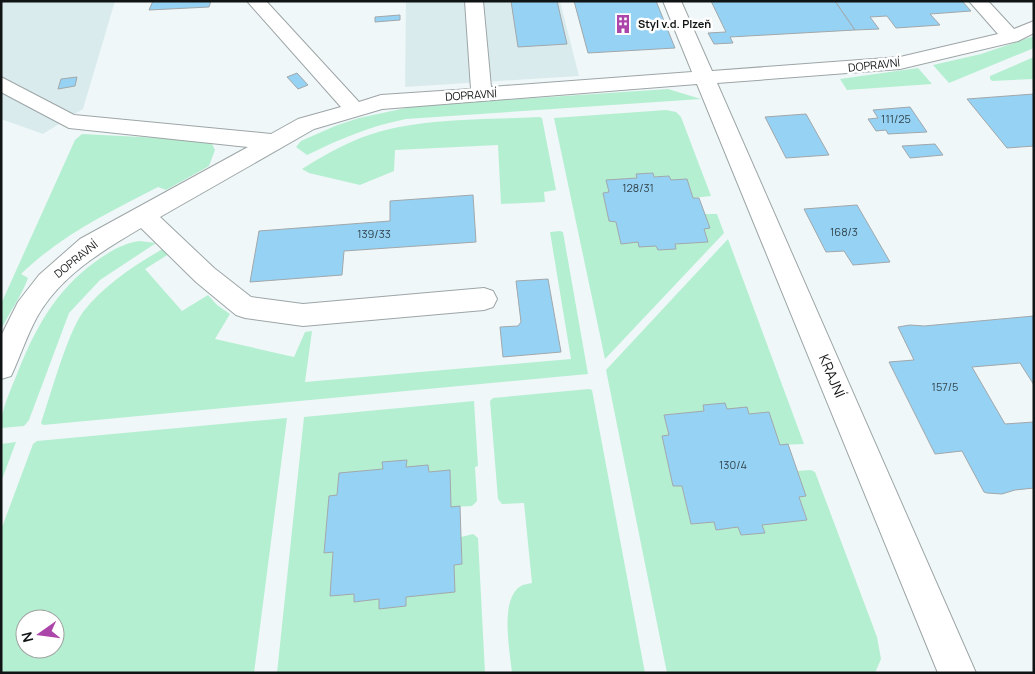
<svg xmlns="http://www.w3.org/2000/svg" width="1035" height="674" font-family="Manrope,sans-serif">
<rect width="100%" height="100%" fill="#eff7f9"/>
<g fill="#daebee">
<path d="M1 1H115L83 109 43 134 1 119Z"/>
<path d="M406 1H560L579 76 405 87Z"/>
</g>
<g fill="#b5efd1" fill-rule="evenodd">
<path d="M1034 36V48L949 83 933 65 981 54Z"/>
<path d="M1034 57V79L992 81 990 79V76Z"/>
<path d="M918 68 932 84 847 90 840 79Z"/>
<path d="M668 89 701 99 406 119C370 126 340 139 307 155L296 147 301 141 335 126 359 118 415 106Z"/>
<path d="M666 110 676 112 681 117 711 196 693 198 687 179 671 180 669 176 654 177 653 173 637 174V178L606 180 609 192 603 193 609 221 616 222 622 244 638 242 656 246 658 250 676 249 675 244 708 242 704 229V214H717L724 233 605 359 554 118Z"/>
<path d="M539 117 542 118 556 190 544 192 545 202 501 204 498 145 395 150 394 171 360 185 309 173 302 169C321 157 342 145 363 137 416 117 484 120 539 117Z"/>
<path d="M82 134 199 140 212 144 215 150 209 166 166 190 158 187C110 212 61 235 21 274L28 278C22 295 9 313 1 330V304L75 140Z"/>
<path d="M560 231 563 232 588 374 43 425 41 423C51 394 67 334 83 312 105 284 134 266 164 248L169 254 145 269 182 311 208 295 217 305 230 314 215 339 294 357 305 332 312 331 305 382 571 359 550 232Z"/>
<path d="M728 239 804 444 780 445 769 412 749 414 703 405 704 411 664 415 669 435 662 436 673 486H682L691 524 714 522 716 530 738 527 741 535 764 533 762 525 807 520 799 497 806 496 797 471 811 470 815 472 877 637 881 659 875 673H667L606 370Z"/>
<path d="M139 241 156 243 100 280 69 313 29 420 24 426 1 428C1 409 10 392 17 374 35 329 55 291 95 262 109 252 121 244 139 241Z"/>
<path d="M589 389 592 390 645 673H512C510 651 499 599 521 586 524 584 529 584 532 583L524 503 502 504 498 499 490 401 493 398Z"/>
<path d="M474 401 478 466 475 467 477 501 472 506 451 507 450 470 429 472 428 465 406 467 407 460 383 462V469L339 473 337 495 329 497 324 553 333 552 330 596 354 594 355 602 379 599V609L405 606 406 597 454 565 462 564 461 537 473 534 478 538 485 673H277L304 417Z"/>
<path d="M287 418 254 673H1V530L33 444 37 441ZM25 619H55V649H25Z"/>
<path d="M16 442 1 482V444Z"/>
</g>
<g fill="#96d2f4" stroke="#a1a8ab">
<path d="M153 1H211L209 7 149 10Z"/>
<path d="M511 1H557L567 44 518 47Z"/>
<path d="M574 1H656L675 48 588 53Z"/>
<path d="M711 1H835L855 30 730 37 733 43 714 44 708 33 726 32Z"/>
<path d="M835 1H962L971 11 930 14 940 25 896 28 887 16 870 17 879 29 855 30Z"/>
<path d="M400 15V20L375 22V17Z"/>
<path d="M297 73 308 85 298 89 287 77Z"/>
<path d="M77 77 75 86 58 89 61 79Z"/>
<path d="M1034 94V146L1007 148 967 99Z"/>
<path d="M910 107 927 132 888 134 886 130 876 131 868 119 878 118 873 110Z"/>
<path d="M806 114 829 155 786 158 765 117Z"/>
<path d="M935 144 943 155 910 158 902 146Z"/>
<path d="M653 173 654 177 669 176 671 180 687 179 693 198H699L710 228 704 229 708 242 675 244 676 249 658 250 656 246 639 247 638 242 621 244 616 222 609 221 603 193 609 192 606 180 637 178 636 174Z"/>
<path d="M473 195 476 242 344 251 342 275 250 282 259 231 390 221V201Z"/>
<path d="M857 205 890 262 853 265 844 251 826 252 804 209Z"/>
<path d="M548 279 561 352 503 357 500 327 518 326 521 322 516 281Z"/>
<path d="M1034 316V385L1020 363 972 367 1005 424 1034 422V488L1015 490 1002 494 987 493 984 492 962 451 935 454 889 362 914 360 898 327 910 325 924 326Z"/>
<path d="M725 403 727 409 747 407 749 414 769 412 780 445 788 444 806 496 799 497 807 520 762 525 765 533 741 535 738 527 716 530 714 522 691 524 682 486H673L662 436 669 435 664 415 704 411 703 405Z"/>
<path d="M407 460 406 467 428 465 429 472 450 470 451 507 460 506 461 537 462 564 454 565 455 592 406 597V606L379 609V599L354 602V594L330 596 333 552 324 553 329 496 337 495 339 473 383 469 382 462Z"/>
</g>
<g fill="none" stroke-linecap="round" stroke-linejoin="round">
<g stroke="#9da5a6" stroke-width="2">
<path id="minor" d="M247 1H266L359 102 381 95 471 89 465 1H483L491 87 692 72 663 1H681L712 71 900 57 998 34 969 1H988L1014 29 1034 21V33L1018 41 900 69 717 83 976 673H938L697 84 382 109 314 129 160 217 214 268 251 297 303 304 484 288 493 291 497 299 493 307 484 310 303 326 245 318 236 315 196 282 141 228C102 251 60 276 37 317 27 335 20 357 11 376L1 379V336L18 302 39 275 80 239 248 147 69 128 1 92V77L74 115 271 134 298 119 341 107Z"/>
</g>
<use href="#minor" fill="#fff" fill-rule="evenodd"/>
</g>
<defs>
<g id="building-bare" transform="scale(1.5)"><path d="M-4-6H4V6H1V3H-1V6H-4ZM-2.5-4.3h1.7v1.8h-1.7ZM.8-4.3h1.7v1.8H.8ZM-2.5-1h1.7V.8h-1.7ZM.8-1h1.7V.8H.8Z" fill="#ac45a9" stroke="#fff" stroke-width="2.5" paint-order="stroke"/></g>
</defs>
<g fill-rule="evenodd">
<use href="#building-bare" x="623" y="24"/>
</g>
<g text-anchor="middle" stroke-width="5" stroke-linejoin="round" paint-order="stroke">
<g font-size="11" font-weight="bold" fill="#111414" stroke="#fff" text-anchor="start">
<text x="638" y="28">Styl v.d. Plzeň</text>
</g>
<g font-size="11" fill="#111414" stroke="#fff">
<text transform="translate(874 65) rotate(-6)" y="4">DOPRAVNÍ</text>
<text transform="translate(471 95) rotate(-4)" y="4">DOPRAVNÍ</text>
<text transform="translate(76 259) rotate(-39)" y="4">DOPRAVNÍ</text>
</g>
<g font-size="11" fill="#32444c">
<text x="896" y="123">111/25</text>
<text x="638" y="192">128/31</text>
<text x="844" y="236">168/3</text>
<text x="374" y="238">139/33</text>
<text x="945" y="391">157/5</text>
<text x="733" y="469">130/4</text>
</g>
<g font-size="14" fill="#111414" stroke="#fff">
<text transform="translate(832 376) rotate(67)" y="5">KRAJNÍ</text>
</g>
</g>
<rect width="1035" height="674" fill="none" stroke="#111414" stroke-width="5"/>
<g transform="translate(40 634) rotate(256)"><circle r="24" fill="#ffffff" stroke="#a0a1a1"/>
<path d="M0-4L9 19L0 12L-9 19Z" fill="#ac45a9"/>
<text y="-8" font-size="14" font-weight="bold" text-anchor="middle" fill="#111414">N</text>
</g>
</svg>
